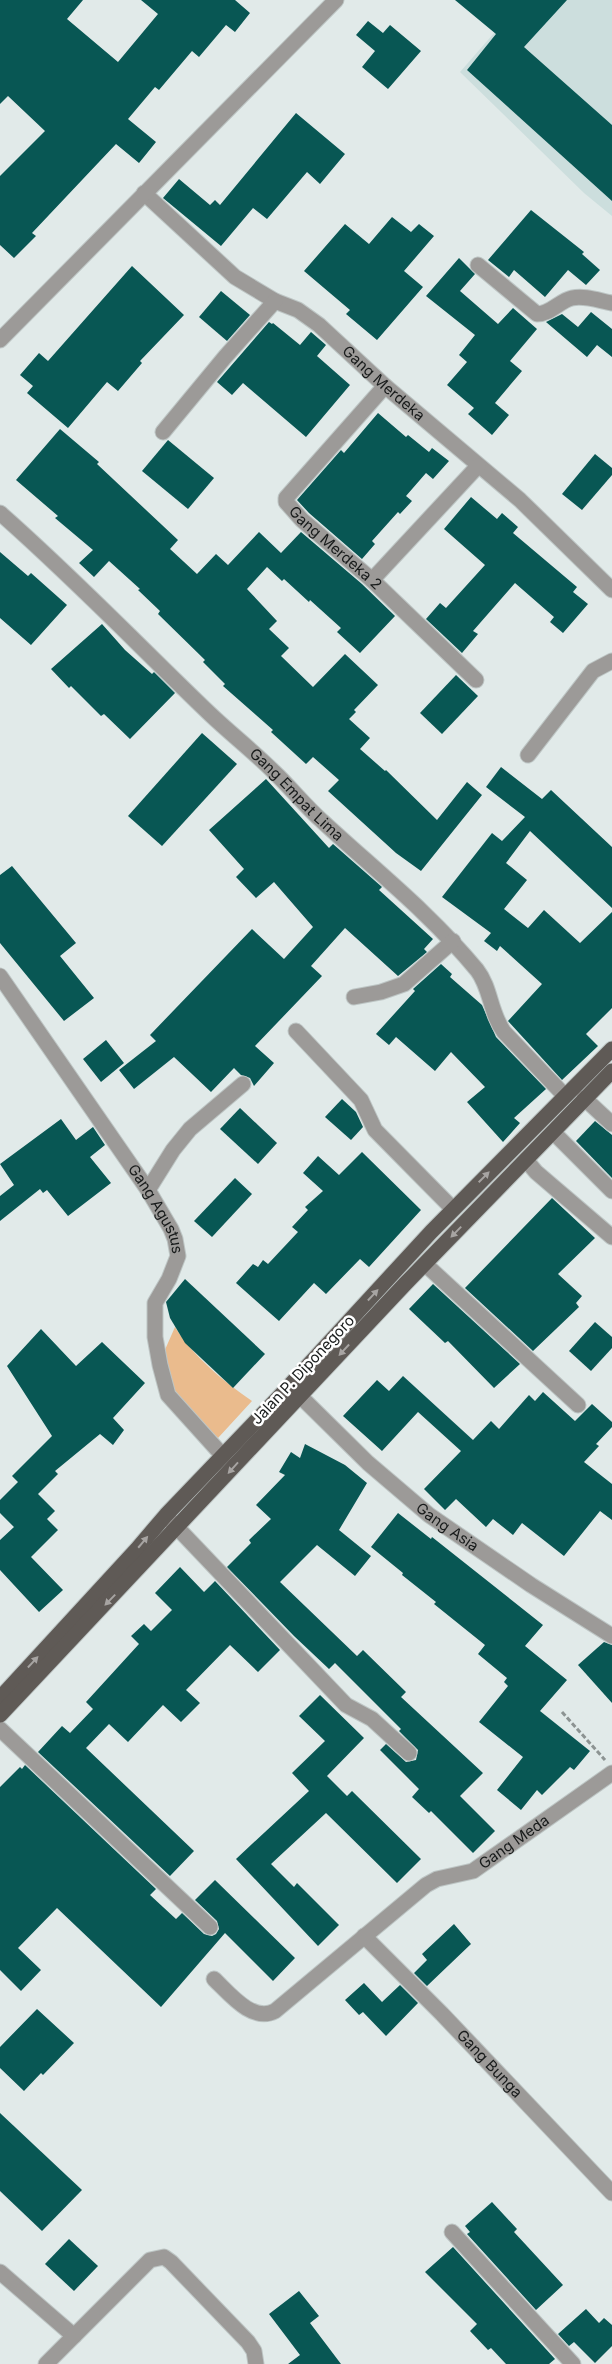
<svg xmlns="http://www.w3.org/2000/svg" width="612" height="2364" font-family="Inter,sans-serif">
<rect width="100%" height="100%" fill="#e1eae9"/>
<path fill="#ccdedd" d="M523 0H612V216L584 193 460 72Z"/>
<path fill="#eabb8d" d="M175 1327C193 1356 224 1382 252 1401L218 1438 190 1412 170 1384 164 1352Z"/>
<g fill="#085754">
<path d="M0 0H83L67 19 118 62 158 14 141 0H235L250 13 235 32 226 25 199 57 192 51 159 90 155 87 128 119 156 142 139 163 116 144 32 233 36 236 14 258 0 245V176L45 131 8 96 0 104Z"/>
<path d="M455 0H567L524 47 612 125V201L467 70 496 34Z"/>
<path d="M368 21 383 33 390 25 421 51 388 89 362 67 375 51 356 35Z"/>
<path d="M296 113 345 154 320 184 307 172 267 219 253 208 221 246 163 198 179 179 210 205 215 200 220 205Z"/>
<path d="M531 210 584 252 582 254 600 270 586 285 568 270 545 297 514 270 509 277 488 260Z"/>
<path d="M392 217 411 232 419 224 434 236 404 271 423 287 377 340 346 314 350 310 304 271 345 224 369 244Z"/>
<path d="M459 258 475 274 460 291 498 324 513 308 537 329 510 361 522 371 495 403 509 415 492 435 468 414 474 408 447 385 467 362 459 355 475 335 426 296Z"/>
<path d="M132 266 184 315 140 361 142 363 118 391 107 382 68 428 27 393 33 386 20 375 39 353 48 361Z"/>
<path d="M221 291 250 315 227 341 199 317Z"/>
<path d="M591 312 612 329V357L597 345 587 357 546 322 562 314 578 327Z"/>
<path d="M269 322 272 324 273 323 300 345 311 332 326 345 317 356 350 385 306 437 243 383 232 395 217 382Z"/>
<path d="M378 413 406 437 408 435 429 452 432 448 449 461 433 479 426 473 406 496 412 501 400 514 398 512 372 541 375 544 362 559 309 513 297 500 341 450 344 453Z"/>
<path d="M60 429 99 462 97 464 178 540 170 549 197 574 216 554 228 565 259 532 281 553 301 532 362 584 395 616 360 653 337 632 341 628 310 600 309 602 284 579 282 581 267 567 247 589 277 621 269 629 289 648 281 656 313 687 345 654 378 685 354 710 356 712 349 719 370 738 360 749 385 771 386 770 437 820 467 782 482 795 421 871 396 853 328 791 339 780 313 757 306 764 271 732 273 730 223 686 225 684 203 662 205 660 158 614 160 611 138 590 140 589 109 561 94 577 79 563 93 550 55 518 58 516 16 480Z"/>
<path d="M168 440 214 478 188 509 142 471Z"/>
<path d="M595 454 612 468V475L582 510 562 494Z"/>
<path d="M471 497 497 519 502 513 518 527 513 533 577 587 573 592 588 604 563 633 550 622 554 617 515 583 473 631 478 634 462 653 426 619 440 603 446 608 485 565 444 529Z"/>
<path d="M0 552 28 576 31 573 67 605 31 645 0 618Z"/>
<path d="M102 624 125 650 152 674 154 672 175 693 130 739 104 714 101 716 71 686 69 688 51 669Z"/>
<path d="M456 675 478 696 442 734 420 713Z"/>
<path d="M202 733 237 764 162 846 128 816Z"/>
<path d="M501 767 542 799 551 790 612 847V908L530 831 506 863 527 880 504 909 528 928 544 910 580 943 612 912V1008L586 1034 598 1046 562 1080 508 1021 542 984 500 946 497 951 484 941 491 933 442 897 492 833 502 841 525 817 486 787Z"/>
<path d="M266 779 329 848 333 844 382 887 379 890 433 939 424 949 427 952 398 976 345 928 311 966 322 976 255 1046 274 1063 254 1086 250 1078 241 1075 234 1068 211 1092 174 1057 134 1089 119 1070 156 1041 150 1035 252 929 284 959 313 927 274 882 256 898 236 877 244 869 209 830Z"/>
<path d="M12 866 76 943 60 956 94 998 64 1021 0 943V875Z"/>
<path d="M441 964 452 974 450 977 482 1005 496 1037 546 1089 514 1118 520 1123 503 1142 467 1102 485 1087 451 1052 435 1071 396 1037 389 1045 376 1034 415 991 413 989Z"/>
<path d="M106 1040 124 1063 101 1082 83 1059Z"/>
<path d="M342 1099 356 1112 363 1127 351 1140 325 1117Z"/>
<path d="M240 1108 277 1143 258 1164 220 1129Z"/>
<path d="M61 1119 76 1140 93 1127 105 1145 90 1157 111 1183 68 1216 47 1190 43 1193 40 1189 0 1221V1196L14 1185 0 1164Z"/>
<path d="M595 1121 612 1135V1178L576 1141Z"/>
<path d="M362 1152 421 1210 369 1267 360 1259 326 1294 314 1283 279 1321 236 1283 253 1264 258 1267 263 1260 268 1264 298 1232 292 1227 308 1210 305 1207 323 1191 303 1173 318 1156 339 1175Z"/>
<path d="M235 1178 252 1194 212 1237 194 1221Z"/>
<path d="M552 1198 595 1238 558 1274 582 1296 576 1303 579 1307 533 1351 465 1288Z"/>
<path d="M185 1279 265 1354 233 1388 185 1343 170 1318 166 1302Z"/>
<path d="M433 1284 520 1364 494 1388 448 1341 445 1343 409 1309Z"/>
<path d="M595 1322 612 1337V1348L591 1371 569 1351Z"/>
<path d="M41 1329 76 1366 102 1342 145 1383 113 1418 124 1430 113 1445 100 1434 55 1471 58 1474 38 1494 55 1511 47 1519 58 1530 31 1557 63 1590 39 1612 0 1570V1540L14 1527 0 1513V1500L18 1482 12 1476 52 1436 7 1366Z"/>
<path d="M403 1376 473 1440 491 1421 499 1429 529 1395 535 1401 543 1392 575 1421 592 1404 612 1422V1427L596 1444 599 1446 584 1462 612 1484V1520L600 1511 564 1556 522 1523 513 1535 493 1519 486 1527 456 1499 445 1510 424 1489 461 1451 418 1412 382 1451 343 1416 377 1380 389 1391Z"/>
<path d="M305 1444 345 1465 367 1483 339 1530 371 1556 355 1576 317 1545 280 1582 357 1656 363 1650 406 1692 401 1697 483 1773 460 1796 495 1831 473 1853 431 1811 429 1813 412 1797 419 1789 380 1750 386 1744 406 1762 416 1760 418 1750 399 1731 401 1729 335 1663 329 1669 294 1636 227 1567 251 1543 249 1540 271 1519 256 1505 285 1475 279 1472 291 1452 300 1458Z"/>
<path d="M398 1513 431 1539 432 1537 543 1625 525 1646 567 1680 540 1711 590 1751 574 1770 570 1767 542 1795 537 1790 521 1810 497 1790 523 1757 479 1722 508 1686 504 1682 507 1678 478 1654 485 1645 434 1604 436 1602 402 1575 403 1573 371 1547Z"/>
<path d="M180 1567 204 1592 215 1581 280 1650 258 1672 230 1645 186 1690 200 1703 181 1722 163 1705 128 1742 109 1724 86 1748 194 1851 170 1876 38 1752 62 1726 70 1733 93 1709 86 1702 139 1644 131 1636 144 1624 151 1631 172 1610 155 1593Z"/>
<path d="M604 1642 612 1645V1703L578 1665Z"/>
<path d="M320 1695 364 1738 327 1776 347 1796 352 1791 421 1859 397 1883 326 1813 271 1864 294 1887 297 1883 339 1925 318 1946 236 1859 309 1791 292 1773 325 1741 299 1716Z"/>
<path d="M25 1765 156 1889 150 1895 176 1919 182 1913 204 1934 212 1936 216 1934 219 1929 217 1921 195 1900 215 1880 295 1958 273 1981 225 1933 161 2007 57 1908 18 1948 41 1970 21 1991 0 1970V1787L20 1767 22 1769Z"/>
<path d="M454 1924 471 1944 427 1986 414 1973 427 1960 422 1954Z"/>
<path d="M364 1983 382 2002 400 1985 418 2003 386 2036 363 2012 359 2015 345 2000Z"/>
<path d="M37 2009 74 2043 43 2075 41 2073 24 2091 0 2068V2047Z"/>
<path d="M0 2113 82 2190 42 2231 0 2191Z"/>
<path d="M492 2202 517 2229 514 2232 563 2285 536 2310 467 2234 470 2232 465 2226Z"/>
<path d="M69 2239 98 2266 74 2291 45 2264Z"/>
<path d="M453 2247 555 2359 549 2364H506L491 2348 488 2350 470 2331 477 2324 425 2272Z"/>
<path d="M299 2291 319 2316 310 2323 341 2364H288L300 2355 269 2314Z"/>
<path d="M586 2309 599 2323 604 2318 612 2325V2346L595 2363 574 2342 569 2346 558 2334Z"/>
</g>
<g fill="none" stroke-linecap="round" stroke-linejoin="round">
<g stroke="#bdc5c4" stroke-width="17">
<g id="minor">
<path id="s1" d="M144 193 235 277 275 301 298 310 319 325 385 386 520 500 612 590"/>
<path d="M478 265 537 314C551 314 559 301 572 298 585 295 600 301 612 303"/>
<path d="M0 340 336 0"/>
<path id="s2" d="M385 386 286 498V502L302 520 372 580 476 680"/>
<path d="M163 432 225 357 275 301"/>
<path id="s3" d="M0 513C73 577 140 647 210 714 231 734 254 752 274 772 291 788 305 806 322 821 375 870 431 914 477 970 491 988 490 1013 504 1032L565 1096"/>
<path d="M372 580 478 466"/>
<path d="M528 755 593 671 612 661"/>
<path id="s4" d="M0 976 148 1190 171 1229 175 1239 178 1256 169 1279 155 1303V1337L160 1365 168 1395 223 1456"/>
<path d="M354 997 381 992 404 984 453 941"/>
<path d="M296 1031 361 1100 375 1130 453 1209"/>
<path d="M584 1098 612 1124"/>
<path d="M553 1132 612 1191"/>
<path d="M526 1160 536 1172 612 1237"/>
<path d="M148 1190 173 1150 190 1129 243 1084"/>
<path d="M425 1264 578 1405"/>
<path id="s5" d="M301 1397 368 1463 429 1515 531 1585 612 1636"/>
<path d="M168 1518 346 1705 372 1719 409 1753"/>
<path d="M0 1729 210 1927"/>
<path id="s6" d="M364 1936 442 2014 612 2193"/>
<path id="s7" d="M214 1979C229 1993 252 2023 275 2011L426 1885 437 1879 473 1871 612 1773"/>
<path d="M452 2232 573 2364"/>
<path d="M0 2272 74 2336"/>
<path d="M46 2364 150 2260 164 2257 171 2262 248 2342 254 2351 256 2364"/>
</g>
</g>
<g stroke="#bdc5c4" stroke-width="17">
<g id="major">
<path d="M0 1698 137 1549 166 1515 282 1394 431 1232 612 1049"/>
<path d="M0 1715 405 1284 612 1071"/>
</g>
</g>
<path stroke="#8c9392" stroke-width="3" stroke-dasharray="5 2.5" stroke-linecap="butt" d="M562 1712 605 1760"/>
<use href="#minor" stroke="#9c9a98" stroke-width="15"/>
<use href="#major" stroke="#5f5a56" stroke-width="15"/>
</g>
<defs><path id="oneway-solid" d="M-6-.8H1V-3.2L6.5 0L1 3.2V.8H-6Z" transform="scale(1.25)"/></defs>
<g fill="#a7a4a2">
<use href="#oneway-solid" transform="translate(484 1177) rotate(-45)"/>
<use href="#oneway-solid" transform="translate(456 1232) rotate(134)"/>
<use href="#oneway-solid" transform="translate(373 1295) rotate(-47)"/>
<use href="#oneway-solid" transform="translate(344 1350) rotate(133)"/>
<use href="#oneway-solid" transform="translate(233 1468) rotate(132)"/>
<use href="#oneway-solid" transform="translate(143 1542) rotate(-50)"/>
<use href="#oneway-solid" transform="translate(110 1600) rotate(134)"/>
<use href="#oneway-solid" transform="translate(33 1662) rotate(-47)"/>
</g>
<g text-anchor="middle" stroke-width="5" stroke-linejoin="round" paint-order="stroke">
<g font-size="15" fill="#181b1b" stroke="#fff">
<text dy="5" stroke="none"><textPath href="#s1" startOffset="308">Gang Merdeka</textPath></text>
<text dy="5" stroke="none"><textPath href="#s2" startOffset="221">Gang Merdeka 2</textPath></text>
<text dy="5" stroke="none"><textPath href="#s3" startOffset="409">Gang Empat Lima</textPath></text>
<text dy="5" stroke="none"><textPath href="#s4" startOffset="281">Gang Agustus</textPath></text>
<text transform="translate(303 1370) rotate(-47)" y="5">Jalan P. Diponegoro</text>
<text dy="5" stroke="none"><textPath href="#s5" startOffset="196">Gang Asia</textPath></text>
<text dy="5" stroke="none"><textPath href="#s7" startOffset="370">Gang Meda</textPath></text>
<text dy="5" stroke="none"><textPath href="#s6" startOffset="179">Gang Bunga</textPath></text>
</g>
</g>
</svg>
